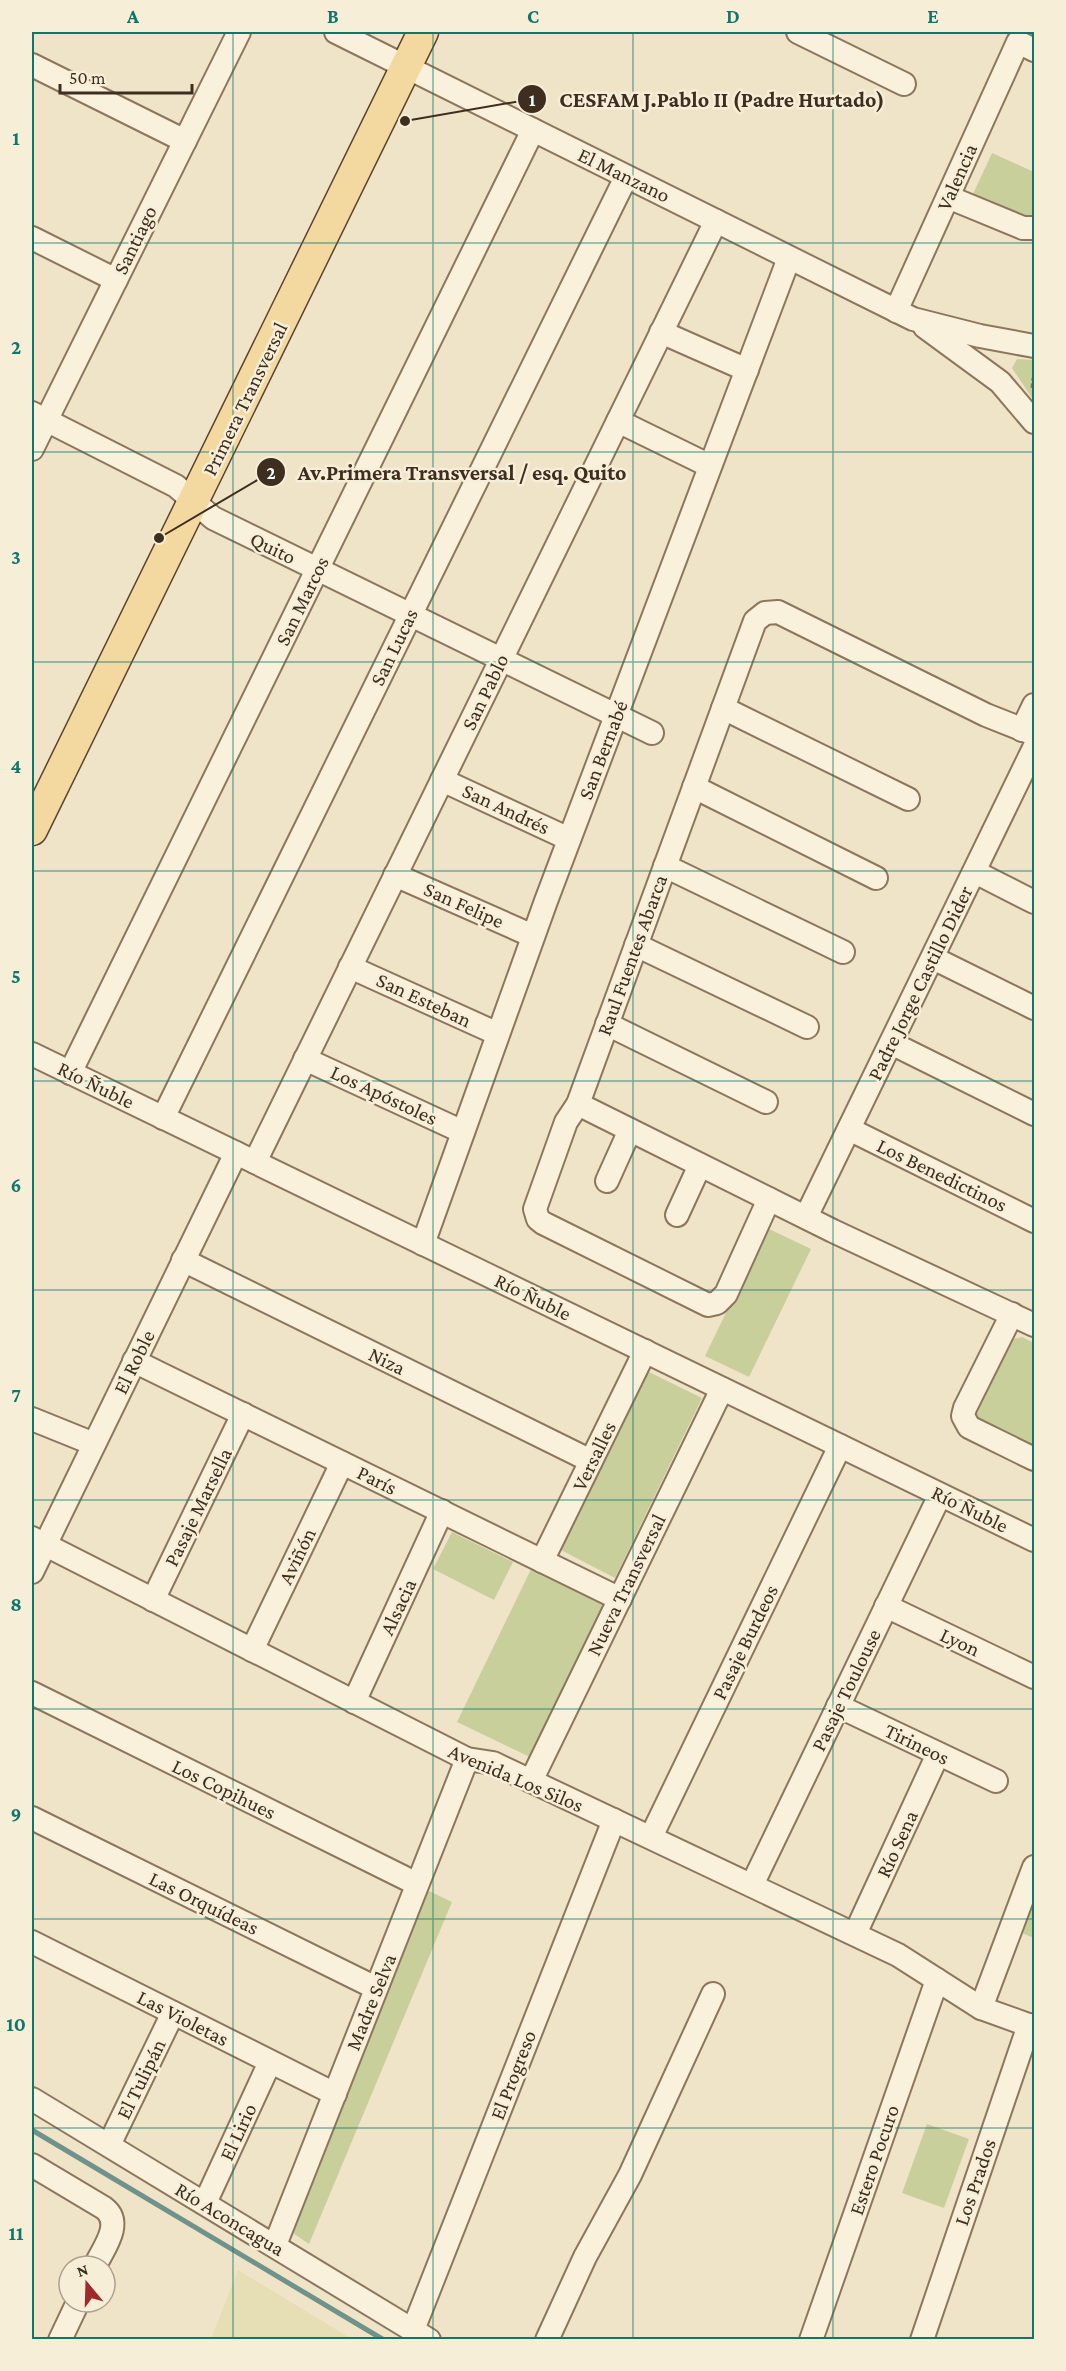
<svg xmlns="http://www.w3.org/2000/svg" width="1066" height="2371" font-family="'Crimson Pro',serif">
<rect width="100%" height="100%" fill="#f0e4c8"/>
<path fill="#e6deb5" d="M238 2270 352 2339H211Z"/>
<g fill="#c9cf9b">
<path d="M992 153 1034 172V221L973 194Z"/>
<path d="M1017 359 1034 360V401L1012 368Z"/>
<path d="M767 1228 811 1249 749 1377 705 1356Z"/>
<path d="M1022 1337 1034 1343V1446L979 1421 976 1413 1014 1339Z"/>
<path d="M645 1370 702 1398 615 1578 557 1548Z"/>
<path d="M452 1532 513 1562 494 1600 433 1569Z"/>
<path d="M534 1563 607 1598 530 1757 457 1722Z"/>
<path d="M427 1890 452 1902 309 2244 290 2231Z"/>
<path d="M1034 1902V1938L1022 1933Z"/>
<path d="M927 2124 969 2139 944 2208 902 2193Z"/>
</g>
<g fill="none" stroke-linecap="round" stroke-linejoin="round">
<path stroke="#6f938a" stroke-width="5" d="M32 2130 384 2340"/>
<g stroke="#8d765c" stroke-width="26">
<g id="minor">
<path d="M336 32 913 319 980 336 1034 346"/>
<path d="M798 32 904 84"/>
<path d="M32 65 185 141"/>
<path d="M948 197 1023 228H1034"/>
<path d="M32 238 116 280"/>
<path d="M896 311 1018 42 1034 50"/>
<path d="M925 327 1000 382 1034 422"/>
<path d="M661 332 747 370"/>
<path d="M32 413 176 486 213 518 652 733"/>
<path d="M618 421 710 466"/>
<path d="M32 449 239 32"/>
<path d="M723 708 908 799"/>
<path d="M1022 730 1034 705"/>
<path d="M442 780 569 839"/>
<path d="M694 787 876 878"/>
<path d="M665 866 843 952"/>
<path d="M975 872 1034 902"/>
<path d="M395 875 533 936"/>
<path d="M636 945 807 1027"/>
<path d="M933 958 1034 1008"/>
<path d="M350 967 498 1034"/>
<path d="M607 1024 766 1102"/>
<path d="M891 1043 1034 1114"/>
<path d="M32 1054 1034 1540"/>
<path d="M305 1059 463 1132"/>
<path d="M70 1073 533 130"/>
<path d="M578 1104 833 1231 1034 1325"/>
<path d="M163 1118 626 177"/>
<path d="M849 1129 1034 1221"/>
<path d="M255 1162 716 221"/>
<path d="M607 1181 630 1130"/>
<path d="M769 1199 726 1294 717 1303 708 1305 543 1223 538 1219 535 1209 566 1122 578 1104 755 621 765 613 778 612 986 715 1034 734"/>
<path d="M677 1215 700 1165"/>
<path d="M806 1217 1034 748"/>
<path d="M423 1244 546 901 789 258"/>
<path d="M183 1260 591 1461"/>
<path d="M1012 1314 965 1408 963 1416 969 1427 1034 1459"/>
<path d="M134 1361 620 1599"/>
<path d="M32 1419 94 1444"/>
<path d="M32 1538 467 1759 493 1763 898 1955 981 2008 1034 2027"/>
<path d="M542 1561 645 1351"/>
<path d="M32 1572 236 1153"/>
<path d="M153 1600 243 1414"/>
<path d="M886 1606 1034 1677"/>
<path d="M252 1650 342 1463"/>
<path d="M32 1693 417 1884"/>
<path d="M354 1702 442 1511"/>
<path d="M838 1706 996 1781"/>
<path d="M531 1781 722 1389"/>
<path d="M32 1818 376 1988"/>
<path d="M651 1837 840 1446"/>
<path d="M752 1885 940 1495"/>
<path d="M855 1934 938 1754"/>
<path d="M32 1942 335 2094"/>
<path d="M981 2008 1034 1867"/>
<path d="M32 2099 429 2340"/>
<path d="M109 2145 173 2013"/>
<path d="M32 2165 104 2208C124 2223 103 2249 95 2266"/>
<path d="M205 2203 270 2062"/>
<path d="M275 2245 467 1759"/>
<path d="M413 2330 614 1820"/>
<path d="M60 2340 78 2302"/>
<path d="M547 2340 585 2257 630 2175 713 1994"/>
<path d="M811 2340 937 1980"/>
<path d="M922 2340 1029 2025"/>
</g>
</g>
<g stroke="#5b4430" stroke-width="33">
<path id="major" d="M32 830 423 32"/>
</g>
<path stroke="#8d765c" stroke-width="3" stroke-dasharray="4.5 3" stroke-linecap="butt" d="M1032 388 1033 378"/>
<use href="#minor" stroke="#faf1dc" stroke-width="22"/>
<use href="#major" stroke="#f3d9a0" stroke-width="30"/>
</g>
<path fill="none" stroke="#0f766e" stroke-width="1.5" stroke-opacity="0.55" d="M233 32V2340M433 32V2340M633 32V2340M833 32V2340M32 243H1034M32 452H1034M32 662H1034M32 871H1034M32 1081H1034M32 1290H1034M32 1500H1034M32 1709H1034M32 1919H1034M32 2128H1034"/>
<g text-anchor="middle" stroke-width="5" stroke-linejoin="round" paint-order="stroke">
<g font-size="21" fill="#3d2e20" stroke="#f7eed8">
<text transform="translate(624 175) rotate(26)" y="7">El Manzano</text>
<text transform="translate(957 177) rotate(-66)" y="7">Valencia</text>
<text transform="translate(135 240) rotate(-64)" y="7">Santiago</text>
<text transform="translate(245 399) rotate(-64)" y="7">Primera Transversal</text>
<text transform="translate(273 548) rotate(26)" y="7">Quito</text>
<text transform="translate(302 601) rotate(-64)" y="7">San Marcos</text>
<text transform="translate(394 647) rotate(-64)" y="7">San Lucas</text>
<text transform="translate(485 692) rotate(-64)" y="7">San Pablo</text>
<text transform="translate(603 750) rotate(-69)" y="7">San Bernabé</text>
<text transform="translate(506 809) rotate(25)" y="7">San Andrés</text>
<text transform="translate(464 905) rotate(24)" y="7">San Felipe</text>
<text transform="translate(632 955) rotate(-70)" y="7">Raul Fuentes Abarca</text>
<text transform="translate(920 983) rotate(-64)" y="7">Padre Jorge Castillo Dider</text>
<text transform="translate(424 1000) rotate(25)" y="7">San Esteban</text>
<text transform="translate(96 1085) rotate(26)" y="7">Río Ñuble</text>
<text transform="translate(384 1095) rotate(25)" y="7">Los Apóstoles</text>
<text transform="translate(942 1175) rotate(26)" y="7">Los Benedictinos</text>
<text transform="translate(533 1297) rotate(26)" y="7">Río Ñuble</text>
<text transform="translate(387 1361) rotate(26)" y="7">Niza</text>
<text transform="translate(134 1362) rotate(-64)" y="7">El Roble</text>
<text transform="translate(594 1456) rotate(-64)" y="7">Versalles</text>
<text transform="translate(377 1480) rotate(26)" y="7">París</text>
<text transform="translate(198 1507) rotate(-64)" y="7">Pasaje Marsella</text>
<text transform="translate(970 1509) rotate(26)" y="7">Río Ñuble</text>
<text transform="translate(297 1556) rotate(-64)" y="7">Aviñón</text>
<text transform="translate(626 1585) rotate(-64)" y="7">Nueva Transversal</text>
<text transform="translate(398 1607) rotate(-65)" y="7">Alsacia</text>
<text transform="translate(745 1642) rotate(-64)" y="7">Pasaje Burdeos</text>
<text transform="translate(960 1642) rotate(25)" y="7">Lyon</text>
<text transform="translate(846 1690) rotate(-64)" y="7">Pasaje Toulouse</text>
<text transform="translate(917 1744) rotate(26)" y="7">Tirineos</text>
<text transform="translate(516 1778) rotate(23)" y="7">Avenida Los Silos</text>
<text transform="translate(224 1789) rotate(26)" y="7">Los Copihues</text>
<text transform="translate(897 1844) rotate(-65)" y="7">Río Sena</text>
<text transform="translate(204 1903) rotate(26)" y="7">Las Orquídeas</text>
<text transform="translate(371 2002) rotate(-68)" y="7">Madre Selva</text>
<text transform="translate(183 2018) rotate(27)" y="7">Las Violetas</text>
<text transform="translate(513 2075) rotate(-69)" y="7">El Progreso</text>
<text transform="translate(141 2079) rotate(-64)" y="7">El Tulipán</text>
<text transform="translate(238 2132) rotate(-65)" y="7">El Lirio</text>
<text transform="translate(874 2160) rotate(-71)" y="7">Estero Pocuro</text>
<text transform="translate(975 2182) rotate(-71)" y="7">Los Prados</text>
<text transform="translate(230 2219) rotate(31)" y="7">Río Aconcagua</text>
</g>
</g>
<path fill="none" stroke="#3d2e20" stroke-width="2" d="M405 121L532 99M159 538L271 472"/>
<g fill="#3d2e20" stroke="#f7eed8" stroke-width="2">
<circle cx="405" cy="121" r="6"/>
<circle cx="159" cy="538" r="6"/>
<circle cx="532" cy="99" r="15"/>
<circle cx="271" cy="472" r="15"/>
</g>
<g font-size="18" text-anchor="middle" font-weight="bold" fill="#fff">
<text x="532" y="106">1</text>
<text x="271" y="479">2</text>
</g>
<g font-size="22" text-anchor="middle" font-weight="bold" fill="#3d2e20" stroke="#f7eed8" stroke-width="5" stroke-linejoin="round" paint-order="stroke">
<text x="722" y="107">CESFAM J.Pablo II (Padre Hurtado)</text>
<text x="462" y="480">Av.Primera Transversal / esq. Quito</text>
</g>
<rect width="1066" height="2371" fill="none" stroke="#f7eed8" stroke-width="66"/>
<g transform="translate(87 2284) rotate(341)"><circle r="28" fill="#f7eed8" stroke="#ada18e" stroke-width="1.5"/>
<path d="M0-4.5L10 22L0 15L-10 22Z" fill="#9e2a2b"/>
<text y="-9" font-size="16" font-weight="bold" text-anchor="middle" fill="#3d2e20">N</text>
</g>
<path d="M60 84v9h132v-9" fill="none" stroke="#3d2e20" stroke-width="3"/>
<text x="69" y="84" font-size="18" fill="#3d2e20" stroke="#f7eed8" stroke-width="4.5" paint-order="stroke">50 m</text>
<rect x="33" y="33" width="1000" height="2305" fill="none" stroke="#0f766e" stroke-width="2"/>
<g font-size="20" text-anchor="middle" font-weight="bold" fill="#0f766e">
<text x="133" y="23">A</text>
<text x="333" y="23">B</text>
<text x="533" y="23">C</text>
<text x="733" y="23">D</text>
<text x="933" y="23">E</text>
<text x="16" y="145">1</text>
<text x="16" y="354">2</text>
<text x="16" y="564">3</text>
<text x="16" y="773">4</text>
<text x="16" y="983">5</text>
<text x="16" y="1192">6</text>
<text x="16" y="1402">7</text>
<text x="16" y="1611">8</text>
<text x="16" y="1821">9</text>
<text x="16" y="2031">10</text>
<text x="16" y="2240">11</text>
</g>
</svg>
